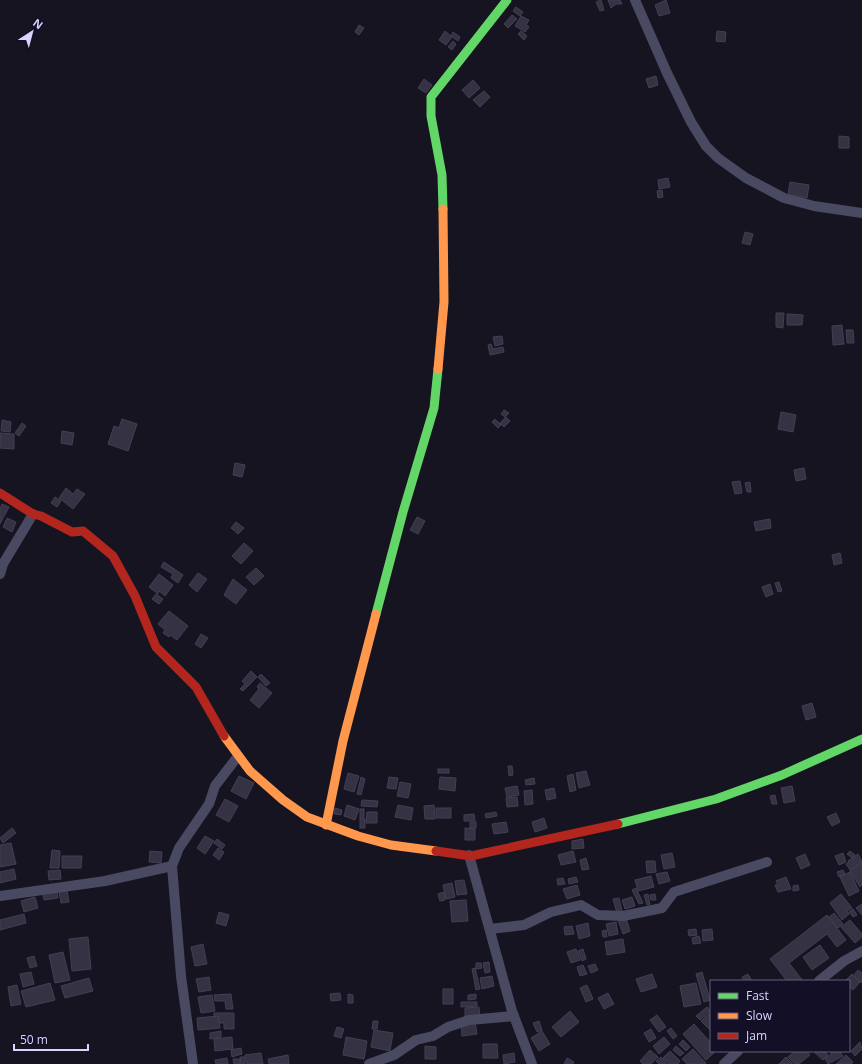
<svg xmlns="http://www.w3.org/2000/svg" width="862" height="1064" font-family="'Open Sans',sans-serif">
<rect width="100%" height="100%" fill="#161421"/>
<g fill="#343243" stroke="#433f54">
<path d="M601 0 604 10 600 11 596 2Z"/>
<path d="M608 0H620L622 4H616L611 8Z"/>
<path d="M666 0 670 13 659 16 655 5Z"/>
<path d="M516 7 523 12 520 16 513 11Z"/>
<path d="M512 15 517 19 508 28 504 24Z"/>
<path d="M521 16 529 20 526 25 529 27 525 32 515 26Z"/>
<path d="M359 25 364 28 359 35 355 32Z"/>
<path d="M445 31 452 37 446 45 439 40Z"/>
<path d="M521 31 527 36 524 40 518 34Z"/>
<path d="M717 31 726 32 725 42 716 41Z"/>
<path d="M453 32 460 37 458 41 451 36Z"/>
<path d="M453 41 456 44 452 50 448 47Z"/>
<path d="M656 76 658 85 649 88 646 79Z"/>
<path d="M424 79 432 85 426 93 418 88Z"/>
<path d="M473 80 480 88 469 98 462 90Z"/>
<path d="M484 91 490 97 480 107 473 100Z"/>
<path d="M839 136 849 137V148H839Z"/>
<path d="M668 178 670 187 659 189 658 180Z"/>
<path d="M790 182 809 185 807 198 788 195Z"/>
<path d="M662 190 663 197 658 198 657 191Z"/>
<path d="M745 232 753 234 750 245 742 243Z"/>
<path d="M776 313H784L783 328 776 327Z"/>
<path d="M787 314 803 315 802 325H787Z"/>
<path d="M842 325 844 344 833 345 832 326Z"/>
<path d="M846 330H853L854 343H847Z"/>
<path d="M502 336 503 344 495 346 493 337Z"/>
<path d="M491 344 493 349 503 347 504 352 490 355 488 345Z"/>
<path d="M504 410 509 413 505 417 501 414Z"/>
<path d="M781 412 796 415 793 432 778 429Z"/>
<path d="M506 417 510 421 504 427 500 423Z"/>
<path d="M122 419 137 424 128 451 108 444 114 426 119 428Z"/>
<path d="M495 419 501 425 498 428 492 422Z"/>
<path d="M2 420 11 422 10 432 1 431Z"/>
<path d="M22 423 26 426 19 436 15 433Z"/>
<path d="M62 431 74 433 72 445 61 443Z"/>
<path d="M0 433 14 434V449L0 448Z"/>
<path d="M235 463 245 465 242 477 233 475Z"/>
<path d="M804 468 806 479 796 481 794 470Z"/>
<path d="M740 481 742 493 735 494 732 482Z"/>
<path d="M750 482 751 492H747L745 483Z"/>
<path d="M66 488 73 494 77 489 85 494 73 509 59 498Z"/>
<path d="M55 497 61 501 57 507 51 503Z"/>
<path d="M2 504 9 507 0 524V509Z"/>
<path d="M417 517 425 521 418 534 410 530Z"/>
<path d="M7 518 16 522 12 532 3 527Z"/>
<path d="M770 519 771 528 756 531 754 522Z"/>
<path d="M236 522 244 528 238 534 231 528Z"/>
<path d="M244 543 253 551 241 564 232 556Z"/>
<path d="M840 553 842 563 834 565 832 555Z"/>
<path d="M164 562 183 575 178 583 171 578 173 574 161 567Z"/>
<path d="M256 568 264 576 254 585 246 577Z"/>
<path d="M198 573 207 579 197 592 189 585Z"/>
<path d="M159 574 173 585 165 596 159 591 158 594 149 587Z"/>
<path d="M233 579 247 590 236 604 224 595Z"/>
<path d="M779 582 782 591 778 592 775 583Z"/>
<path d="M770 584 773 594 766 597 762 587Z"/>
<path d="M156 594 163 599 159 604 152 599Z"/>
<path d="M169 611 188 626 177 640 170 635 169 637 163 633 165 630 158 624Z"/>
<path d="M201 634 208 638 201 648 195 644Z"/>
<path d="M251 671 257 677 243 691 240 689 245 684 242 681Z"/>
<path d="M261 674 270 683 266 686 258 677Z"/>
<path d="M260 683 272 693 259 708 250 700 259 689 257 687Z"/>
<path d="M812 703 816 717 806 720 802 706Z"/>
<path d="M508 766H512L513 775 509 776Z"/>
<rect x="438" y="769" width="11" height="4"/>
<path d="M586 771 590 785 579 788 576 773Z"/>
<path d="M348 773 359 776 354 792 344 789Z"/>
<path d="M573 774 576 790 570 792 567 776Z"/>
<path d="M239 776 254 783 246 799 231 791Z"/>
<path d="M361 777 365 779 361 795 357 794Z"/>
<path d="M389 777 398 778 396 789 387 788Z"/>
<path d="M440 777 456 778 455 791 439 789Z"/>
<path d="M534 778 535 784 526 785 525 780Z"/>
<path d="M400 782 411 784 408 798 397 796Z"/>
<path d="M517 786 519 795 507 797 505 788Z"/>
<path d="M792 786 795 801 784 803 781 788Z"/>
<path d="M554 788 556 798 547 800 545 790Z"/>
<path d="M532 790 533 804 525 805 524 791Z"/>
<path d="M775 795 777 804H772L770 796Z"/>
<path d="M517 797 518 806 507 807 506 798Z"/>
<path d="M225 799 238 806 229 822 216 815Z"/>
<path d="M362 800 378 801 377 807 361 806Z"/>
<path d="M347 805 359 809 355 820 344 816Z"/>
<path d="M398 805 413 808 411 820 395 817Z"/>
<path d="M434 805 435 819H425L424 806Z"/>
<path d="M335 808 342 810 341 815 334 814Z"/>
<rect x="436" y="808" width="15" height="10"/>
<rect x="360" y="809" width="4" height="9"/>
<path d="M367 812H377V823H366Z"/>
<path d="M496 812 497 816 486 818 485 814Z"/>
<path d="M836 813 840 822 832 826 827 817Z"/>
<path d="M474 814 475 821H464V815Z"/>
<path d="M544 818 547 828 535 832 532 822Z"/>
<rect x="360" y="819" width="5" height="9"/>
<rect x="470" y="822" width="6" height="6"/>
<path d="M506 822 508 832 494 834 492 824Z"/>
<path d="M12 828 16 833 3 843 0 838Z"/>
<path d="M465 828 475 829V840H465Z"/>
<path d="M205 836 214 841 205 854 197 848Z"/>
<path d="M217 839 225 845 222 849 214 843Z"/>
<path d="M583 839 584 848 572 849V841Z"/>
<path d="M11 843 16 864 0 867V845Z"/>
<path d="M218 848 224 852 219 860 213 855Z"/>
<path d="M52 850 60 851 59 868H50Z"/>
<path d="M150 851 162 852 161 863 149 862Z"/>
<path d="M573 851 576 862 561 865 558 855Z"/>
<path d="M850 851 855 855 852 858 847 854Z"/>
<path d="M672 853 675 867 664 869 661 855Z"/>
<path d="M843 853 846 862 839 865 835 856Z"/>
<path d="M805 854 810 865 801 869 796 858Z"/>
<path d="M858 854 862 862 850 870 846 864 849 862 848 861Z"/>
<path d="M62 856H82L81 868H62Z"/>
<path d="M586 858 589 869 582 870 580 860Z"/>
<path d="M646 861H655L656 872 647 873Z"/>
<path d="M862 863V885L860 887 850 871Z"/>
<path d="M14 869 16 879 0 883V872Z"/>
<path d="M60 870 61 879 49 880 48 871Z"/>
<path d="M843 870 845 874 839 877 837 872Z"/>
<path d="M667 872 670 881 659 884 656 874Z"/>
<path d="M850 872 859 891 849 896 840 877Z"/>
<path d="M651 876 654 887 638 891 635 880Z"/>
<path d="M576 877 578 882 569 884 568 879Z"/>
<path d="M786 877 791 889 778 892 775 885 778 884 776 881Z"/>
<path d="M563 878 565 884 558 885 557 879Z"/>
<path d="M464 880 467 894 457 895 455 881Z"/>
<path d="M452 883 455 897 446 899 443 885Z"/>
<path d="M577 885 580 895 567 899 563 889Z"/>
<path d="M798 885 799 890 793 891V886Z"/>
<path d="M636 888 643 903 639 904 632 890Z"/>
<path d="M67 890 69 902 61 903 59 891Z"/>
<path d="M57 891 58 898 44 900 43 894Z"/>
<path d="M444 892 445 900 440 901 438 894Z"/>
<path d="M648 894 650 904 647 905 644 895Z"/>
<path d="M655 894 656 900H651L650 895Z"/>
<path d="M841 894 852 908 847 911 849 914 842 920 830 903Z"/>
<path d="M35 897 38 908 24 912 21 901Z"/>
<path d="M632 897 635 906 625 909 622 900Z"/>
<path d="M619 898 622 911 617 913 613 899Z"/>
<path d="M466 900 468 921 452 922 450 901Z"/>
<path d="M862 904V915L856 908Z"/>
<path d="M853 909 857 915 853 917 849 912Z"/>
<path d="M219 912 229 915 226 926 216 923Z"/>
<path d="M834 913 843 924 838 928 829 917Z"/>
<path d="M24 914 26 923 0 930V920Z"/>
<path d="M827 915 846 940 837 947 827 934 789 963 803 981H787L770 959Z"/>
<path d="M626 918 630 931 623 934 618 920Z"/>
<path d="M850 920 862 934V937L855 943 841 927Z"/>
<path d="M616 922 618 934 609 936 606 924Z"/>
<path d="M588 923 590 936 579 939 576 926Z"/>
<path d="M572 926 574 934 565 935 564 927Z"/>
<path d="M696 929 697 935 689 936 688 930Z"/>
<path d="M712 929 713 940 703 941 702 930Z"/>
<path d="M606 930 607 937H603L602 931Z"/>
<path d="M699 936 701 943 693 944 692 938Z"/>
<path d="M88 937 91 969 72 971 69 939Z"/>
<path d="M623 939 625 952 607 955 605 942Z"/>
<path d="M203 944 207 964 195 966 191 947Z"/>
<path d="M820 945 829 958 812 970 803 957Z"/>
<path d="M576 949 580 960 571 963 567 952Z"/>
<path d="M583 949 586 959 582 961 578 951Z"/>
<path d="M63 952 70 980 55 983 49 955Z"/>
<path d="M34 956 37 966 30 968 27 958Z"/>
<path d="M489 962 490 972 485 973 483 963Z"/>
<path d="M476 963H481L482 968 476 969Z"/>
<path d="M595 964 598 970 591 973 588 966Z"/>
<path d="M583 965 587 974 580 976 577 967Z"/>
<path d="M475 968 480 989 476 990 472 969Z"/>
<path d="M858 970 862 973V983L853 976Z"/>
<path d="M31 972 34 984 23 987 20 974Z"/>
<path d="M702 972 710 1000 704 1002 696 974Z"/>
<path d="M652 974 657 987 641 992 636 979Z"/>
<path d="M748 974 752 981H744L742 977Z"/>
<path d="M852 974 860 982 853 990 849 986V981H845Z"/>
<path d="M492 976 494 986 482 989 480 978Z"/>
<path d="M209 977 211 990 199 992 196 979Z"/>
<path d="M89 978 93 991 65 998 61 986Z"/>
<path d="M50 983 55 1000 26 1007 21 991Z"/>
<path d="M696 983 701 1004 684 1007 680 986Z"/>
<path d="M17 985 21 1004 11 1006 8 987Z"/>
<path d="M587 985 593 999 586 1002 580 988Z"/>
<rect x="443" y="989" width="10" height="15"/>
<path d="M340 993 341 1000 331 1001 330 994Z"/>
<path d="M608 993 614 1004 604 1009 598 998Z"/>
<path d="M231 994 233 1009H226L225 1001H215L214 995Z"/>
<path d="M348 994 353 995V1003H348Z"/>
<path d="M476 994V999L468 1000V995Z"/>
<path d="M212 995 215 1011 201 1013 198 997Z"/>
<path d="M461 1002H477V1006L461 1007Z"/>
<path d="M479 1007 480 1019H465V1008Z"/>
<path d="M707 1007 710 1011 700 1020 696 1016Z"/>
<path d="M570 1011 579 1022 561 1037 552 1027Z"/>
<path d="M711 1012V1031L701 1021Z"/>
<path d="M214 1013H234V1029H224V1023H214Z"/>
<path d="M657 1015 666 1027 659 1032 650 1020Z"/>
<path d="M218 1016 220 1028 198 1030 197 1018Z"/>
<path d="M373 1021H378L377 1029H372Z"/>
<path d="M539 1021 542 1030 537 1032 533 1023Z"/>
<path d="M475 1022 477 1034 462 1036 461 1024Z"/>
<path d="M694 1024 711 1043V1051H716L706 1060 683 1034Z"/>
<path d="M337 1027 344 1029 341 1038 334 1036Z"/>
<path d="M671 1028 677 1036 673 1039 667 1031Z"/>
<path d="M651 1029 656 1038 649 1042 644 1033Z"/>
<path d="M374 1030 393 1033 390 1051 371 1047Z"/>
<path d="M221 1031V1037L210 1039V1033Z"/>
<path d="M542 1031 550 1044 539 1051 531 1038Z"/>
<path d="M232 1037 233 1049 215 1051 214 1039Z"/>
<path d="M346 1037 367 1041 364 1059 343 1055Z"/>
<path d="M664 1037 670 1044 659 1054 653 1046Z"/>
<path d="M683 1040 690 1047 686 1051 679 1044Z"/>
<path d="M860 1042 862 1049 855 1056 851 1051Z"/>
<path d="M483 1044H497L498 1058H483Z"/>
<path d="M425 1046 436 1047V1059H425Z"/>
<path d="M676 1046 684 1053 680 1056 673 1050Z"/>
<path d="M241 1048 242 1054 232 1057 231 1050Z"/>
<path d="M693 1049 706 1063 705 1064H687L682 1059Z"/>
<path d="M650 1050 658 1057 651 1064H643L640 1061Z"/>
<path d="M670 1051 680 1061 678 1064H669L663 1058Z"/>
<path d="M795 1051H807L810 1055 799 1064H795L788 1057Z"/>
<path d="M816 1051H824L828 1055 823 1060 815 1053Z"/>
<path d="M831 1051H839L843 1056 828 1064 825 1059 832 1053Z"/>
<path d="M261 1053 263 1064H247L245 1055Z"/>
<path d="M514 1053 515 1062 504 1064 503 1055Z"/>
<path d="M288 1055 289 1064H269L268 1059Z"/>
<path d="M846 1055 853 1062 851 1064H836Z"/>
<path d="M240 1057H245V1064H241Z"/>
<path d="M661 1057 667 1064H659L656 1061Z"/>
<path d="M786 1057 793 1064H779Z"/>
<path d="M227 1058 228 1064H216L215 1060Z"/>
<path d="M567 1058 574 1062 573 1064H564Z"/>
<path d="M233 1059H240V1064H234Z"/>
</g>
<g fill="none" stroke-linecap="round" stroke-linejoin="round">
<g stroke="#4a4962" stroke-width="10">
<path d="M635 0 667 73 691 122 706 146 718 158 746 178 784 198 814 206 862 213"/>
<path d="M0 574 3 564 33 514"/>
<path d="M471 856 469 855 512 1011 532 1064"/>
<path d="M0 896 105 881 172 866"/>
<path d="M490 929 524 925 551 912 581 905 598 915 623 916 662 908 674 892 767 862"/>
<path d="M819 981 844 961 862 951"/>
<path d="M193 1064 181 976 172 866 179 848 209 804 215 786 238 756"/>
<path d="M369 1064 394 1055 416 1040 433 1036 448 1027 469 1020 514 1016"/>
<path d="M724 1064 738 1051"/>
</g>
<g stroke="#63d668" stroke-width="9">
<path d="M443 209 442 175 431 116V97L507 0"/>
<path d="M376 614 403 512 434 408 438 369"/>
<path d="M618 824 716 799 782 775 862 739"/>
</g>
<g stroke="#ff974d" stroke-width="9">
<path d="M438 369 444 302 443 209"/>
<path d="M224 736 250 771 283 800 307 817 358 836 391 845 436 851"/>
<path d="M326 825 343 741 376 614"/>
</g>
<g stroke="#b3261e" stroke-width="9">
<path d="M0 493 33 514 41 516 72 532 83 531 113 556 135 596 156 647 196 687 224 736"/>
<path d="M436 851 471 856 618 824"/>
</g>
</g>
<rect x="710" y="980" width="140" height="72" fill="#130f26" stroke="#625e7d"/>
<rect x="718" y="993" width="20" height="6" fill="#63d668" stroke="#625e7d"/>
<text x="746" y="1000" font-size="12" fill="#d9d4ff">Fast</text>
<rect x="718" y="1013" width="20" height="6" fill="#ff974d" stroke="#625e7d"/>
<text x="746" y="1020" font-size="12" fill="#d9d4ff">Slow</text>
<rect x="718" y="1033" width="20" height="6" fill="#b3261e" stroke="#625e7d"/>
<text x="746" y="1040" font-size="12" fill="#d9d4ff">Jam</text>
<g transform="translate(32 32) rotate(36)" stroke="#130f26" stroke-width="3" paint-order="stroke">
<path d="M0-3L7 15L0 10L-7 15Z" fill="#d9d4ff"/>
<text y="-6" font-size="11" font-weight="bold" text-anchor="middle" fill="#d9d4ff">N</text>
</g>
<path d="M14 1044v6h74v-6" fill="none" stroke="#d9d4ff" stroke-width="2"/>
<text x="20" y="1044" font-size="12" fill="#d9d4ff" stroke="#130f26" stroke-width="3" paint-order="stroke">50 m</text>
</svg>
